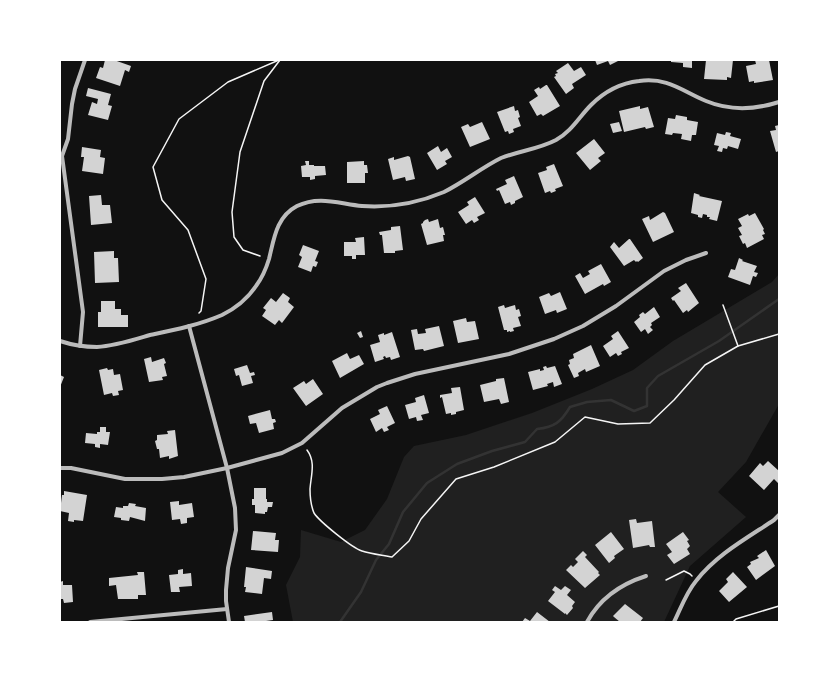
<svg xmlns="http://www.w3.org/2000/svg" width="839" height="682" font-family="Overpass,sans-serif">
<rect width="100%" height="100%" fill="#111"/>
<path fill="#202020" d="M779 274V404L746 462 718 492 746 517 690 566 664 622H293L286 585 300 557 301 530 341 542 365 530 387 499 404 457 414 446 466 435 532 413 592 389 633 370 673 341 772 282Z"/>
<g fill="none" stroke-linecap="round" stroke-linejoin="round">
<path stroke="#333" stroke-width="2.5" d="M340 622 361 592 376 560 389 544 403 512 427 483 457 464 492 451 525 442 537 429C555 427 561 422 570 407L587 402 611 400 634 411 647 406V388L658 376 719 341 779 299"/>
</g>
<g fill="#d3d3d3">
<path d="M105 60H114L131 66 129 72 125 70 120 86 96 78 100 67 103 68Z"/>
<path d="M595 60H618V61L610 65 608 61 597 65Z"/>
<path d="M671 60H692V68L683 67V63L671 62Z"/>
<path d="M706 60H733L731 78 727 77V80L704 79Z"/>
<path d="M755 60H769L773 80 754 83V81L749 82 746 66 756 64Z"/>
<path d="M568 63 574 71 581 67 586 75 572 84 574 88 566 94 554 77 556 76 555 74 558 73 556 71Z"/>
<path d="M546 85H547L560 106 543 116 541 114 537 116 529 102 538 96 534 90 539 87 540 89Z"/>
<path d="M88 88 111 94 108 105 112 106 108 120 88 115 92 102 97 104 98 99 86 96Z"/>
<path d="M514 106 515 111 518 110 520 117 518 118 521 126 513 129 514 132 509 134 508 131 505 132 497 112Z"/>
<path d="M640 106V109L648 107 654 127 646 129 645 127 624 132 619 111Z"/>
<path d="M676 115 687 117V120L698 122 696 135H692L691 141 681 139 682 134 673 133 672 135 665 134 668 118 675 119Z"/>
<path d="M482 122 490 139 470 147 461 127 468 124 470 127Z"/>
<path d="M619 122 622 131 613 133 610 124Z"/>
<path d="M779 125V151L776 152 770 131 776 130 775 126Z"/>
<path d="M726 132 731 133 730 136 741 139 738 149 728 146 727 149 723 148 722 152 717 151 719 146 714 145 717 133 725 135Z"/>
<path d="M594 139 605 153 598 158 601 161 590 170 576 153Z"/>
<path d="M438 146 441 152 447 148 452 157 445 161 447 164 437 170 427 153Z"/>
<path d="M82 147 101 150 100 157 105 158 103 174 82 171 84 157H81Z"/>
<path d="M408 156 410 157 415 179 406 181 405 177 393 180 388 159 394 157V160Z"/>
<path d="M305 161H309V165H314V166H325L326 175 315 176V179L310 180V177H302L301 166 306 165Z"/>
<path d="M364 161V165H367L368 173H365V183H347V162Z"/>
<path d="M554 164 563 186 555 189 556 191 551 193 550 191 545 193 538 173 547 170 546 167Z"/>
<path d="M514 176 523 197 515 201V203L511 205 510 202 505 204 499 190 497 191 496 189 507 184 505 180Z"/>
<path d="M694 193 700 195 699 196 722 201 717 221 709 219 710 217H707V215L703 214 702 218 698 217V215L691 213Z"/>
<path d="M101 195 102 205H110L112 223 91 225 89 196Z"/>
<path d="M475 197 485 213 477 217 479 220 474 223 472 220 466 224 458 212 469 205 467 202Z"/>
<path d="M663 212 665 213 674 232 653 242 642 219 649 216 650 220Z"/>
<path d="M755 213 764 229 763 230 765 234 762 235 764 239 747 248 745 243 743 244 739 236 742 235 738 228 742 226 738 219 748 214 749 216Z"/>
<path d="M428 219 429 222 438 219 440 228 443 227 445 235H443L444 241 427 245 421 224 423 223V222L425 220Z"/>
<path d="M400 226 403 250 395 251V253H384L382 235H380L379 232 391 230V227Z"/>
<path d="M364 237 365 255H356V259H352V256H344V242H356L355 238Z"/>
<path d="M629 239H630L643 258 638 262 637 261 636 262 634 260 624 266 610 247 614 242 619 248Z"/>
<path d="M303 245 319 251 315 261 318 262 316 267 313 266 311 272 298 267 302 257 299 255Z"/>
<path d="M114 251V258H118L119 282 95 283 94 252Z"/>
<path d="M739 258 743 260 742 261 757 266 754 272 758 273 756 277 753 276 750 285 728 277 731 269 735 270Z"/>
<path d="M601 264 611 282 604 286 603 284 585 294 575 276 580 273 583 278 590 274 588 271Z"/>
<path d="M686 283 699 303 688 312 687 310 683 313 674 300 673 301 671 298 681 291 678 288Z"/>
<path d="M560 292 567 309 557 313 556 310 545 314 539 297 549 293 551 296Z"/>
<path d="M283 293 290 298 288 302 294 307 282 323 279 320 275 325 262 316 266 310 263 308 271 298 276 302Z"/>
<path d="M101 301H115V309H121V315H128V327H98V312H101Z"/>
<path d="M504 305 505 308 515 305 516 310 519 309 521 316 518 317 521 326 513 328 514 331 510 332V331L507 332V330H504L498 307Z"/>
<path d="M654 307 660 317 651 323 652 325 650 327 653 330 648 334 645 329 641 332 634 322 640 317 639 315 643 312 645 314Z"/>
<path d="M466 318 467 322 475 321 479 339 458 343 453 321Z"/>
<path d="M439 326 444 346 424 351 423 349 415 350 411 330 417 329 418 334 426 333 425 329Z"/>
<path d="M361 331 363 337 360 338 357 333Z"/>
<path d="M618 331 629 348 621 352 622 354 618 356 616 353 610 357 603 346 613 339 611 336Z"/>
<path d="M392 332 400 357 391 360 390 357 386 358 385 356 383 357 384 359 375 362 370 345 380 342 378 335 384 333V335Z"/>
<path d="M591 345 600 366 586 372 585 369 578 373 579 376 574 378 568 365 570 364 569 360 574 358 573 354Z"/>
<path d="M347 353 350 359 359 355 364 364 340 378 332 361Z"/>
<path d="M151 357 152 362 164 358 166 363 164 364 167 376 162 377 163 380 149 382 144 359Z"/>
<path d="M247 365 250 373 254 372 255 375 251 376 253 383 242 386 239 375 236 376 234 369Z"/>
<path d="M546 366 547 368 555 366 562 384 554 387 553 382 547 384 548 386 533 390 528 372 540 369V371L544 370 543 367Z"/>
<path d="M107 368 108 370 113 369 114 375 120 374 123 390 118 391 119 395 113 396 112 393 104 395 99 370Z"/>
<path d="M60 375 64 377 60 387Z"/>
<path d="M504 378 509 402 501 404 499 399 484 402 480 385 496 381V379Z"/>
<path d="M313 379 323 394 306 406 293 388 304 381 306 384Z"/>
<path d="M460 387 464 410 456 412V414L451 415V413L446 414 442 397 440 398V395L452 393 451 388Z"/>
<path d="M424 395 429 413 421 415 423 420 417 421 416 417 409 419 405 405 416 402 415 398Z"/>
<path d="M387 406 395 423 387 427 389 430 384 432 382 428 376 432 370 419 380 414 378 410Z"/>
<path d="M270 410 272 419H275L276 422 273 423 274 429 259 433 256 423 250 424 248 416Z"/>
<path d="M100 427H106V432H110L108 445 100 444V448L95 447V444L85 443 86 433 97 434V432H100Z"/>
<path d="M175 430 178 456 169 459V456L160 458 159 449H157L155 441 157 440V435L168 434 167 431Z"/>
<path d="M768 461 779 471V484L774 479 764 490 749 476 760 463 763 466Z"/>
<path d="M254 488H266V499H267V502H273L272 507H268L267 512H265V514L255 513V505H252V499H254Z"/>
<path d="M64 491 87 495 83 521 74 520V522L68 521 69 513 60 511 62 495H64Z"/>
<path d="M179 501V505L192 503 194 517 187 518V523L181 524 180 519 172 520 170 502Z"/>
<path d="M129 503 136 504 135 506 146 508 145 521 130 517 129 521 121 520V518L114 517 116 507 123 508V506H128Z"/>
<path d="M636 519 637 523 652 521 655 547H650L649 545 633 548 629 520Z"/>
<path d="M253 531 276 533 275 540H279L278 552 251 550Z"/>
<path d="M611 532 624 549 614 556 615 558 609 563 595 545Z"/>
<path d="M683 532 689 540 687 541 690 546 687 549 690 554 674 564 667 555 672 552 666 544Z"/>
<path d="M766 550 775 566 756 580 747 567 751 564 750 562 759 558 757 556Z"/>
<path d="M583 551 587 555 585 557 599 572 598 573 600 575 585 588 566 570 571 565 573 567 578 562 575 559Z"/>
<path d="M246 567 272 571 271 579 264 578 262 594 245 592 246 587H244Z"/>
<path d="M183 569V574L191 573 192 586 179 587 180 592H171L169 575 178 574V570Z"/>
<path d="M137 572H144L146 595H138V599H118L116 585 109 586V578L138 575Z"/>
<path d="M733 572 747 587 729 602 719 591 728 582 726 579Z"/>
<path d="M63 581V585H72L73 602 64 603 63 599H60V582Z"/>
<path d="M555 586 561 590 565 586 571 590 567 595 575 602 572 606 573 608 567 615 565 613V614L548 601 555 592 552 590Z"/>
<path d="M625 604 643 618 640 622H620L614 617 613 616Z"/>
<path d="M272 612 273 620 266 621V622H245L244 616Z"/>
<path d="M537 612 550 622H522L525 618 530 621Z"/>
</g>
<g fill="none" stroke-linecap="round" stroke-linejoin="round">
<g stroke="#f5f5f5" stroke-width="1.5">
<path d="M260 256 243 250 234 237 232 212 240 152 264 81 280 60"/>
<path d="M723 305 738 346"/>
<path d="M199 313 201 311 206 279 188 230 162 200 153 167 179 119 228 82 279 60"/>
<path d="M307 450C316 462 311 475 310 489 310 496 311 506 314 513 319 521 352 548 362 551 371 554 382 555 392 557L409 541 421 519 456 479 494 467 555 442 585 417 618 424 650 423 674 400 705 365 738 346 779 334"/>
<path d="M666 580 684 571 690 574 692 576"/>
<path d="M733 622 736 619 779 606"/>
</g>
<g stroke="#bcbcbc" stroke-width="4">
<path d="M189 326 227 468 235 508 236 530 228 568 226 590V601L229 622"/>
<path d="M60 341C72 345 84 347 97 347 115 346 133 340 150 335 174 330 199 325 222 315 236 308 248 298 256 286 262 278 266 269 269 259 274 239 276 217 297 206 319 195 340 204 362 206 390 208 418 203 444 192 464 182 481 168 501 158 519 151 539 149 556 140 572 131 579 117 591 105 604 92 621 83 639 81 668 77 682 91 706 101 730 111 754 110 779 102"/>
<path d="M80 346 83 312 62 156 68 139 72 104 75 89 85 60"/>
<path d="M60 468H71L125 479H162L184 477 227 468 282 453 302 443 342 408 377 387 387 383 415 374 509 354 554 339 583 326 616 306 664 271 686 260 706 253"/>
<path d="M90 622 227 609"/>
<path d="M587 622C600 598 621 584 646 576"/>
<path d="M674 622C681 608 686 593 696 581 716 555 747 538 774 520L779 515"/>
</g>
</g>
<rect width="839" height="682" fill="none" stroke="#ffffff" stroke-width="122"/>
</svg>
